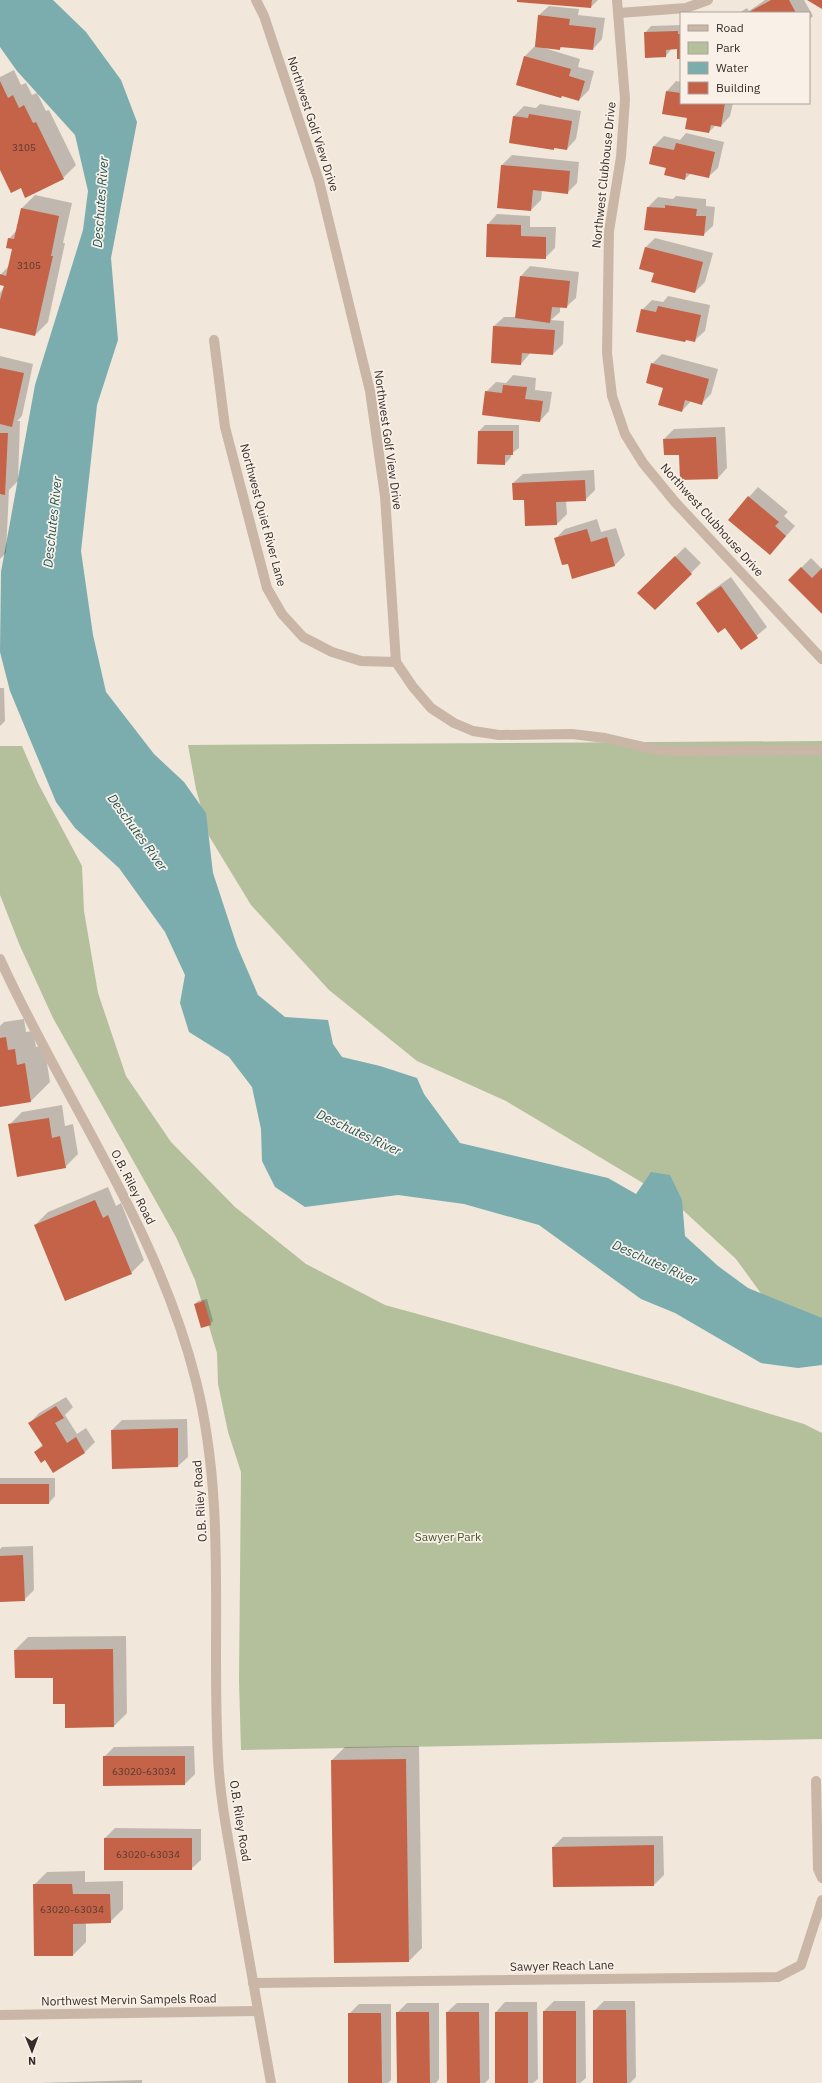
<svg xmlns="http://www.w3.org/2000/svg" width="822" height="2083" font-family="'IBM Plex Sans',sans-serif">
<rect width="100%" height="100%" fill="#f1e7db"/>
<g fill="#b4c09b">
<path d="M822 741V1354L787 1329 736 1259 673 1201 506 1101 417 1061 329 990 251 905 209 836 196 789 188 745Z"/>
<path d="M0 746H22L38 783 82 866 84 911 98 993 126 1076 171 1142 235 1207 306 1264 385 1305 674 1385 804 1424 822 1433V1739L241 1750 239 1681 241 1472 228 1432 218 1384 217 1353 195 1280 176 1237 53 1018 20 946 0 895Z"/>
</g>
<path fill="#7bacae" d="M0 0H53L86 32 121 80 137 122 111 258 118 340 97 405 81 551 93 635 106 692 154 754 184 782 206 813 213 873 237 946 258 995 285 1017 328 1020 333 1044 342 1057 380 1066 417 1078 424 1094 460 1143 608 1178 636 1194 651 1172 670 1175 682 1200 685 1236 718 1266 748 1288 822 1318V1365L798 1368 761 1363 675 1313 641 1299 539 1225 464 1204 398 1195 305 1207 275 1187 262 1161 261 1129 252 1087 229 1057 189 1032 180 1003 185 975 165 932 119 868 75 828 56 802 10 691 0 652 1 572 35 385 83 230 88 191 75 135 17 71 0 47Z"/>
<g fill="#0003">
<path d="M518 0H598L591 7Z"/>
<path d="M765 0H804L813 16 809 20V13H739L747 8 749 11Z"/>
<path d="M549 6 579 9 578 15 605 18 602 39 593 49 563 46 560 49 541 47 580 59 578 67 594 71 589 90 579 100 563 95 561 97 517 85 525 56 535 46 539 15Z"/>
<path d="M681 25V58L678 48H672L666 56 645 33 651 26Z"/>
<path d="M14 70 21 85 26 83 32 95 37 93 46 111 49 110 76 165 63 178 21 187 0 168V77Z"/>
<path d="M676 81 681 82V103H733L730 116 721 126 716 125 709 132 688 117 667 91Z"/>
<path d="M540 104 581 111 576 139 567 149 555 147 553 149 510 142 514 116 524 106 536 108Z"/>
<path d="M686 133 724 142 718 168 708 177 691 173 685 179 667 167 650 163 654 146 664 136 680 140Z"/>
<path d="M512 155 579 162 577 183 567 193 542 190 541 200 531 210 498 207 502 165Z"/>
<path d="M35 195 72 203 63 243H65L48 322 35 335 0 327V293L5 285 0 284V275L9 266 13 248 9 239 17 230 22 208Z"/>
<path d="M676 196 706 199V206L715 207 713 226 703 235 648 207 658 197 673 199Z"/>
<path d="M497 214 530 216V227H556L555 248 545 258 488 224Z"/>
<path d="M655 238 713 253 705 282 695 292 655 272 645 248Z"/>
<path d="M530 266 579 272 576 298 566 307H560V312L551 320 564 321 563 344 553 354 531 352 521 364 494 326 504 317H516L521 276Z"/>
<path d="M668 296 710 305 705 331 695 340 687 339 685 341 642 310 652 300 663 302Z"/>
<path d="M662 354 718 369 711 394 701 404 691 401 682 411 664 387 652 364Z"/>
<path d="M0 356 33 364 22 416 17 421H20L18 481 9 490 6 553 0 559Z"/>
<path d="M513 375 536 378 535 390 552 392 549 411 540 421 486 392 496 382 506 383Z"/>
<path d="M485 425H519V448L511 454V457L505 464 479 431Z"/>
<path d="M725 427 727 468 718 478 680 454 664 439 674 429Z"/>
<path d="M594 470 595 490 585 500H566L567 514 557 524 525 499 513 483 523 474Z"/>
<path d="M758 487 788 512 784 516 795 526 770 554 749 497Z"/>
<path d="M597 519 601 532 616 528 625 555 615 565 573 577 569 562 555 539 565 529Z"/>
<path d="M685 547 701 563 655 609 639 593Z"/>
<path d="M811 558 822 569V613L789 580Z"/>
<path d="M731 577 767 627 741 649 725 627 697 604 707 594Z"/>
<path d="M0 688H4L5 721 0 726Z"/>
<path d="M24 1019 26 1032 33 1031 36 1047 44 1045 50 1082 31 1101 0 1106V1026L4 1022Z"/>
<path d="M62 1105 65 1126 73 1124 78 1154 65 1167 9 1125 22 1112Z"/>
<path d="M108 1187 116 1206 121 1203 144 1260 131 1273 35 1225 48 1212Z"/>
<path d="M207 1299 213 1321 210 1324 195 1304 198 1301Z"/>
<path d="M66 1397 73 1407 65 1415 77 1434 86 1428 95 1442 85 1452 53 1471 46 1458 35 1452 43 1444 30 1423 39 1413Z"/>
<path d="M187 1419 188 1457 178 1466 112 1430 122 1420Z"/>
<path d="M0 1478H55V1496L49 1503H0Z"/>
<path d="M33 1546 34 1590 24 1600 0 1601V1549L2 1547Z"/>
<path d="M126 1636 127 1713 114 1726 66 1703 54 1677 15 1650 28 1637Z"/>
<path d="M194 1746 195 1774 185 1784 104 1757 114 1747Z"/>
<path d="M419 1746 422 1948 409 1961 332 1760 345 1747Z"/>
<path d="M115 1828 201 1829V1860L191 1869H105V1838Z"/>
<path d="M663 1836 664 1875 654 1885 553 1847 563 1837Z"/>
<path d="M85 1871V1882L123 1881V1909L110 1922H86V1942L73 1955H35L34 1885 47 1872Z"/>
<path d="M554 2001H585L586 2078 580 2083H544V2011Z"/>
<path d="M604 2001H635L636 2077 630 2083H594V2011Z"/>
<path d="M505 2002H537L538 2079 533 2083H496V2012Z"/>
<path d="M407 2003H439V2079L436 2083H398L397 2013Z"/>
<path d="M457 2003H489V2079L485 2083H448L447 2012Z"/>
<path d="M359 2004H391V2080L388 2083H349V2014Z"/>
<path d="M142 2080V2083H38Z"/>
</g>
<g fill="#c46347">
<path d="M517 0H592L591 8 517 2Z"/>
<path d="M771 0H789L796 13H747Z"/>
<path d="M807 0H822V9Z"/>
<path d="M538 15 570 19 569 25 596 28 593 50 560 47V50L535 47Z"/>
<path d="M678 31V34H681V59H677V49L666 50V57L645 58 644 32Z"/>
<path d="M524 56 571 69 569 76 585 81 579 101 562 96 561 98 516 85Z"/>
<path d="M0 81 8 98 13 95 19 108 24 105 33 123 36 122 64 179 25 198 21 188 11 193 0 170Z"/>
<path d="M666 91 681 93V103H725L721 127 711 125 709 133 685 129 687 118 662 114Z"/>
<path d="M529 114 572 121 567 150 554 148V150L509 143 513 116 528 118Z"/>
<path d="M676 143 715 152 709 178 686 173 685 180 664 175 666 168 649 164 653 146 674 150Z"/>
<path d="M501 165 570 171 568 194 533 190 531 211 497 208Z"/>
<path d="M665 205 697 209 696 216H706L704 236 644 230 647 207 665 208Z"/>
<path d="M21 208 59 216 51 256H53L35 336 0 328V300L4 286 0 285V274L6 276 12 249 6 248 8 238 14 239Z"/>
<path d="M487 224 521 225V236L546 237V259L486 257Z"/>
<path d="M645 247 703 262 695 293 651 282 654 273 639 269Z"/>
<path d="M520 276 570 281 567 308 552 307 550 323 515 318Z"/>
<path d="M658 306 701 315 695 342 686 340 685 342 636 332 641 309 656 312Z"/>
<path d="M493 326 555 330 553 355 522 353 521 365 491 363Z"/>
<path d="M651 363 709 379 702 405 685 400 682 412 658 405 663 388 646 383Z"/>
<path d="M0 368 24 373 12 427 0 424Z"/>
<path d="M503 385 527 387 525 399 543 401 540 422 482 415 485 391 502 393Z"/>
<path d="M478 431H513V455H505V465L477 464Z"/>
<path d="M0 433H8L5 495 0 494Z"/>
<path d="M716 437 718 479 680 480 679 455H664L663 439Z"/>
<path d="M585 480 586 501 556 502 557 525 525 526 524 500H513L512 483Z"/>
<path d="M748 496 779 522 775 526 786 536 770 555 728 520Z"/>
<path d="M587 529 591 542 607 537 615 566 572 579 568 564 562 565 554 538Z"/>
<path d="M675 556 692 574 655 610 637 593Z"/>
<path d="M801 567 812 578 822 568V614L788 580Z"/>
<path d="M721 586 758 638 741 650 725 628 718 633 696 603Z"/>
<path d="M6 1037 8 1050 15 1049 17 1065 25 1063 31 1102 0 1107V1038Z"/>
<path d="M49 1118 52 1138 60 1136 66 1168 17 1177 8 1124Z"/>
<path d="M95 1200 103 1218 108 1215 132 1274 65 1301 34 1225Z"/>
<path d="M204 1301 211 1325 201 1328 194 1304Z"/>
<path d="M56 1406 64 1418 55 1423 67 1443 76 1437 85 1453 53 1473 45 1460 41 1463 34 1452 43 1446 28 1423Z"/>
<path d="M178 1428V1467L112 1469 111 1430Z"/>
<rect x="0" y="1484" width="49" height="20"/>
<path d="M23 1555 25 1601 0 1602V1556Z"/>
<path d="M113 1649 114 1727 65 1728V1704H53V1678H15L14 1650Z"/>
<path d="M103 1756H185V1785L103 1786Z"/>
<path d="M406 1759 409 1962 334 1963 331 1760Z"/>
<rect x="104" y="1838" width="88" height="32"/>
<path d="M654 1845V1886L553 1887 552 1847Z"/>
<path d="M33 1884H72L73 1894H110L111 1923 73 1924V1956H34Z"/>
<path d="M593 2010H626L627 2083H593Z"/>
<rect x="543" y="2011" width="33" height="72"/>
<path d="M396 2012H429L430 2083H397Z"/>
<path d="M446 2012H479L480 2083H447Z"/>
<rect x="495" y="2012" width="33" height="71"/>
<path d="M348 2013H381L382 2083H348Z"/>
</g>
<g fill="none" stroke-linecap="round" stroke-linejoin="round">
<g stroke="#c9b6a7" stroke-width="10">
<path d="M256 0 264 16 319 181 370 391 385 496 396 662 413 687 431 708 454 723 473 731 499 735 572 734 605 738 657 750 676 751 822 750"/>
<path d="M617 0 625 99 621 157 609 231 607 353 612 396 625 434 643 463 675 502 822 659"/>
<path d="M619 13 686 8 708 0"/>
<path d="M214 340 225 427 267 588 282 614 303 637 332 652 361 661 396 662"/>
<path d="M816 1781 818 1869 822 1878"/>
<path d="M253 1983 778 1977 801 1965 822 1900"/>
<path d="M0 2015 258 2011"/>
</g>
<path stroke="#c9b6a7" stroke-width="10" d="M0 959C64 1100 158 1228 196 1381 227 1504 211 1631 218 1757 220 1802 230 1847 237 1891 248 1955 260 2019 271 2083"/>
</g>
<g text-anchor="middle" stroke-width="3.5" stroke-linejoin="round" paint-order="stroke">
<g font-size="10" fill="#5a3a30">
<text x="24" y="151">3105</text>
<text x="29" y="269">3105</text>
<text x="144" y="1775">63020-63034</text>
<text x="148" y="1858">63020-63034</text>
<text x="72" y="1913">63020-63034</text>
</g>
<g font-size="12" fill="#362c28" stroke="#f9f1e7">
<text transform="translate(313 124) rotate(72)" y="4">Northwest Golf View Drive</text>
<text transform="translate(604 175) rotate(-84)" y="4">Northwest Clubhouse Drive</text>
<text transform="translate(388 440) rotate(82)" y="4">Northwest Golf View Drive</text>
<text transform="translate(263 515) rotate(75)" y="4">Northwest Quiet River Lane</text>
<text transform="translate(712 520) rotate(48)" y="4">Northwest Clubhouse Drive</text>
<text transform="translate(133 1187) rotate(63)" y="4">O.B. Riley Road</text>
<text transform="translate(200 1501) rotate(-94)" y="4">O.B. Riley Road</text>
<text transform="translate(240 1821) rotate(81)" y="4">O.B. Riley Road</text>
<text transform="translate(562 1966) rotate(-1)" y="4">Sawyer Reach Lane</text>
<text transform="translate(129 2000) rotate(-1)" y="4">Northwest Mervin Sampels Road</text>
</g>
<g font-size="12" fill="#46542c" stroke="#f9f1e7">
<text x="448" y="1541">Sawyer Park</text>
</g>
<g font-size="13" font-style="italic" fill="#1e5356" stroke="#f9f1e7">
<text transform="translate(100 202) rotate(-86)" y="5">Deschutes River</text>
<text transform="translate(52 522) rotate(-84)" y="5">Deschutes River</text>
<text transform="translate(138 832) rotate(54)" y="5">Deschutes River</text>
<text transform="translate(359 1132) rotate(25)" y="5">Deschutes River</text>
<text transform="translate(655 1262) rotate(24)" y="5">Deschutes River</text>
</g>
</g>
<rect x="680" y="12" width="130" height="92" fill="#f9f1e7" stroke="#aba29b"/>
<rect x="688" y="25" width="20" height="6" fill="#c9b6a7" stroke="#aba29b"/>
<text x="716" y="32" font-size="12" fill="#362c28">Road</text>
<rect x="688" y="42" width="20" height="12" fill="#b4c09b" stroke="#aba29b"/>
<text x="716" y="52" font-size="12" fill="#362c28">Park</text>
<rect x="688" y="62" width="20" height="12" fill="#7bacae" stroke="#aba29b"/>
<text x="716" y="72" font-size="12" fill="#362c28">Water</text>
<rect x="688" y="82" width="20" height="12" fill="#c46347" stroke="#aba29b"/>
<text x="716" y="92" font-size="12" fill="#362c28">Building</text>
<g transform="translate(32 2051) rotate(179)" stroke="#f9f1e7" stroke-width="3" paint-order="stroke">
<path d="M0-3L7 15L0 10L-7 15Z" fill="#362c28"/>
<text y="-6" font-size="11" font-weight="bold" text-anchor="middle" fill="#362c28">N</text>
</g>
</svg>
